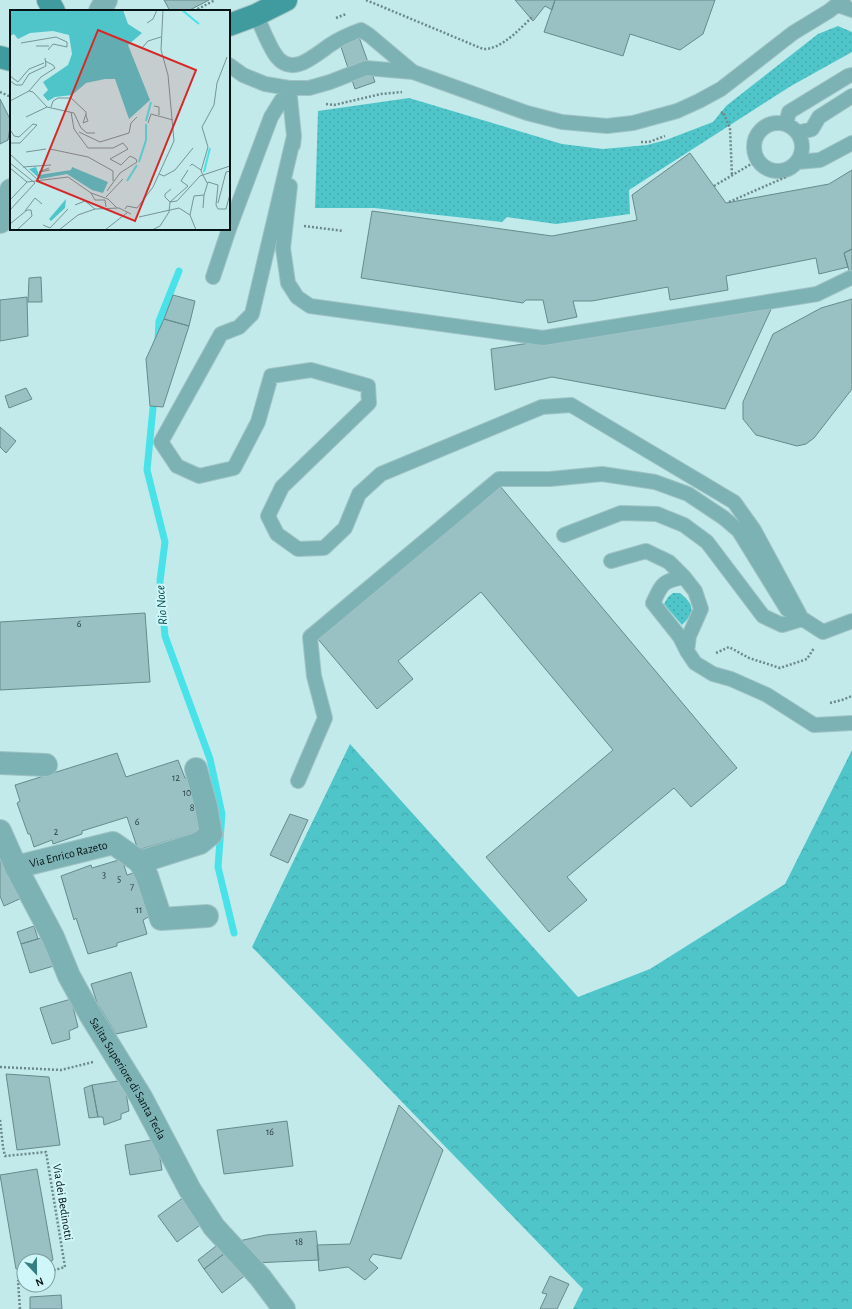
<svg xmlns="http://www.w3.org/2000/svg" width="852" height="1309" viewBox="0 0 852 1309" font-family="'Alegreya Sans',sans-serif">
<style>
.grass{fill:url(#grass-dots)}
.forest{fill:url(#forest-crowns)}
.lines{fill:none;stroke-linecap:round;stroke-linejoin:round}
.stream{stroke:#49e2e9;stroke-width:7}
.building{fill:#99c0c2;stroke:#668b8c}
.lane-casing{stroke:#a0c3c4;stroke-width:16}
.street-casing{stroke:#a0c3c4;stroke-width:24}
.secondary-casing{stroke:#a0c3c4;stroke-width:24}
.path{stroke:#6c898a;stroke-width:2.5;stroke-dasharray:2 2;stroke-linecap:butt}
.lane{stroke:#7db2b5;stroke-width:14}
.street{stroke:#7db2b5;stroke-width:22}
.secondary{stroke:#409b9e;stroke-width:22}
.labels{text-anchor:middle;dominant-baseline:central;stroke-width:4;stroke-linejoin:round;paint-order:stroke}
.number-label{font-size:10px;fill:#2a3e40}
.street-label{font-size:12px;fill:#051314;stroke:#cff7f9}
.water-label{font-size:13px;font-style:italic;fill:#004649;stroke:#cff7f9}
.inset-river{fill:none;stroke:#49e2e9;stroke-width:2}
.inset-road{fill:none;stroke:#769495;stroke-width:1}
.view{fill:#d62828;fill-opacity:0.15;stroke:#d62828;stroke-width:2}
.inset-edge{fill:none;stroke:#051314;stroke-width:2}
</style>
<defs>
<pattern id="grass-dots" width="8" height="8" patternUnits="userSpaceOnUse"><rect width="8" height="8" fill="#4fc5ca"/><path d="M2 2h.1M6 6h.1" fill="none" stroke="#43a8ad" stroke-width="1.8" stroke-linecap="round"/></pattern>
<pattern id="forest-crowns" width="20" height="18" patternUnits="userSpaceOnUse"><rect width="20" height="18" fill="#4fc5ca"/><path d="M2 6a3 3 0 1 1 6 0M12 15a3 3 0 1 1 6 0" fill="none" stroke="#43a8ad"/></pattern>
</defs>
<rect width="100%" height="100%" fill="#c2eaeb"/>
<!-- grass -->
<path class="grass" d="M838 26 852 32V52L791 86 629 190 630 214 556 224 507 217 502 222 374 208H315L318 111 409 98 562 144 603 149 647 145 666 140 713 122 726 106 818 34Z
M673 593H680C695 605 695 612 682 625L664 604 668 597Z"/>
<!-- forest -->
<path class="forest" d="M350 744 578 997 650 969 785 884 852 750V1309H573L583 1289 252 947Z"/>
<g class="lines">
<!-- stream -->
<path class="stream" d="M158 340 159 321 179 271
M154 398 147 470 165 542 160 581 165 636 210 759 222 814 218 867 234 933"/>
</g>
<!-- building -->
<path class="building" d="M164 0H209L188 11H170Z
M515 0H555L552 10 545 6 533 21Z
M555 0H715L703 34 680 50 630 34 623 56 544 32Z
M359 37 375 82 355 89 340 44Z
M0 99 11 121 8 140 0 144Z
M690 153 726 203 829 184 852 170V249L844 253 848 267 819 274 816 258 726 276 728 290 670 300 668 287 592 301H573L577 317 548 323 543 300H526L523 303 361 278 372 211 552 236 637 220 632 195Z
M852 249V282L844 253Z
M41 277 42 302H28L29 278Z
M173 295 195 301 189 326 164 319Z
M27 297 28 336 0 341V300Z
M852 299V389L814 438 806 444 797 446 756 435 743 419V402L773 334 821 308Z
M773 305 725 409 552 377 495 390 491 349Z
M164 319 189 326 163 407 150 406 146 359Z
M26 388 32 399 9 408 5 396Z
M0 427 16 441 6 453 0 447Z
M500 486 737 768 691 807 674 788 567 877 587 900 549 932 486 857 613 750 481 592 398 661 413 679 377 709 318 639Z
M145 613 150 682 0 690V622Z
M117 753 126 777 178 760 185 778 190 776 201 814 196 816 201 831 138 850 127 817 82 831V834L53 844 52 840 34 847 30 834H28L17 803 20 801 15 785Z
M290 814 308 820 288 863 270 855Z
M0 857 26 896 4 906 0 896Z
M122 859 127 875 137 872 150 916 143 920 147 934 117 943V946L88 954 76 918 74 920 61 876 91 865 92 868Z
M34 926 38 939 21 944 17 932Z
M47 936 57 965 30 973 21 944Z
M131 972 147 1027 116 1034 97 1003 91 984Z
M71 999 78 1027 69 1031 70 1039 52 1044 40 1008Z
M6 1074 49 1077 60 1145 17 1150Z
M124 1080 129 1111 121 1114V1119L104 1125 103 1117H98L92 1085Z
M92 1085 98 1117 89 1118 84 1088Z
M399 1105 443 1150 401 1259 373 1254 369 1260 378 1268 365 1280 348 1267 319 1271 317 1245 350 1244Z
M287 1121 293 1166 224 1174 217 1130Z
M157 1139 162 1170 130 1175 125 1145Z
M37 1169 53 1260 48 1262 24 1261V1267L16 1269 0 1175Z
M184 1197 203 1223 177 1242 158 1216Z
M316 1231 319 1260 254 1263 239 1241 266 1235Z
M220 1243 229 1250 204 1269 198 1260Z
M229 1250 247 1274 222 1293 204 1269Z
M550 1276 569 1284 557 1309H540L547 1294 542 1293Z
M61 1295 62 1309H30V1297Z"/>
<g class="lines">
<!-- lane casing -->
<g class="lane-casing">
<path id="lane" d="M838 5 852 10
M256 15C262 27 269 47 277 57 293 77 315 55 330 45 340 38 350 34 361 30L369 35 413 72
M229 65 243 75 265 84 289 88H309L330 82 366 68 413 72 527 113 562 122 607 126 633 123 677 111 699 101 721 89 793 33 829 11 843 0
M289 88 294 136 293 145
M754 147a24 24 0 1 1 48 0a24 24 0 1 1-48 0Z
M786 124 789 112 848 76 852 75
M798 133 812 129 819 117 852 96
M294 136 252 314 239 327 221 334 161 442 177 466 199 476 234 468 258 422 271 376 311 370 368 386 369 403 282 487 268 516 277 534 298 549 324 548 345 528 359 494 381 474 542 407 571 405 734 502 754 530 802 619
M797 162 820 160 852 143
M290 186 283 248 288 283 297 297 310 306 543 338 817 294 850 278
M229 229 271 117 289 88
M213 277 229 229
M564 535 621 513 657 514 684 525 707 542 763 616 782 625 802 619
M611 561 646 551 669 562 684 577
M687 651 689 636 701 609 695 591 684 577C662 581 662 584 653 603L680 637 687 651 695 663 713 674 731 679 767 695 814 725 852 723
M298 781 325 718 314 676 310 637 499 479H550L602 474 655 482 688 494 724 518 739 531 787 609 823 632 852 621"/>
</g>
<!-- street casing -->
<g class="street-casing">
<g id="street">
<path d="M100 11 106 0"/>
<path d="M0 222 11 190"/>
<path d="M0 763 46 765"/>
<path id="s1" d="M0 831 16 867 53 937 69 976 91 1016 141 1097 190 1190 214 1227 260 1277 284 1309"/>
<path d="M140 862 147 876 161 919 207 916"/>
<path id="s2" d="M16 867 113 843 140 862 200 843 211 834 206 806 196 769"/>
</g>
</g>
<!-- secondary casing -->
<g class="secondary-casing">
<path id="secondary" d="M48 0 54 11
M229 25 256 15 286 0
M0 57 11 60"/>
</g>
<!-- path -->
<path class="path" d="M366 0 483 49C501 50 521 28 533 16
M194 11 215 0
M336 18 346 14
M0 92 11 97
M326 104 334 105 381 94 402 92
M721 113 723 112 730 128 732 176
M641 142H649L665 136
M714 186 758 160
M729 202 786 177
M304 226 343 231
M716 653 729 647 749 658 780 668 807 659 814 648
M830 703 842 700 852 696
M0 1067 61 1070 93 1062
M0 1120 3 1147 5 1156 46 1152 65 1267 48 1272
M20 1309 18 1281 24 1280"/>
<!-- lane -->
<use href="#lane" class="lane"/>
<!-- street -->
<use href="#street" class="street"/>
<!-- secondary -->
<use href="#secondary" class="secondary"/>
</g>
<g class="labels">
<!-- number labels -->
<g class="number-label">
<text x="79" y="624">6</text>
<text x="176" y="778">12</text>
<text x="187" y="793">10</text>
<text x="192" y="808">8</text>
<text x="137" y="822">6</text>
<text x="56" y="832">2</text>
<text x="104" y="875">3</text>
<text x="119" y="879">5</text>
<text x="132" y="887">7</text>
<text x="139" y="910">11</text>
<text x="270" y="1132">16</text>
<text x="299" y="1242">18</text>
</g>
<!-- street labels -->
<g class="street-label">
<text stroke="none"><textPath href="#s2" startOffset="54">Via Enrico Razeto</textPath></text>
<text stroke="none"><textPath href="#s1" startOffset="279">Salita Superiore di Santa Tecla</textPath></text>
<text transform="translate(63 1202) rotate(81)">Via dei Bedinotti</text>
</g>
<!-- water labels -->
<g class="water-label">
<text transform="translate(162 605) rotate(-94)">Rio Noce</text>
</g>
</g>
<!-- overview -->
<g transform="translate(10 10)">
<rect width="220" height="220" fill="#c2eaeb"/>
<path d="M26 157 29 165 61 160 62 157 98 172 93 183 82 180 57 164 30 169 19 159ZM56 189 55 198 41 211 39 209Z" fill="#4fc5ca"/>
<path d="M0 0H113L118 14 132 23 118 35 140 90 119 109 105 69H95L76 73 62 85 45 87 38 91 33 85 38 80 33 72 58 55 62 44 59 25 43 21 20 23 8 29 4 24 0 26Z" fill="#4fc5ca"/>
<path class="inset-river" d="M172 0 189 14M136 111 141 92M129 152 136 130V114M194 162 200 138M117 171 127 155"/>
<path class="inset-road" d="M137 13 143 9 147 0M11 33 46 27 57 32V37L43 34 38 40M26 36H39M132 38 138 31 151 27M0 66 8 72 19 59 34 53M0 71 6 75H12L19 64 36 56 35 48M19 81 31 67 45 58 43 55 35 51M0 91 19 81 23 82 37 97 64 103 71 118 77 123H85M144 96 149 97V105M41 97 43 91 48 88H61L76 102V106L78 111 73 113 76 104M61 102 64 119 78 138H103L113 133 118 139 100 149 111 155 120 146 126 149 127 152 110 163 97 181M16 107 37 97M138 113 141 104 163 110M69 122 90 132 119 123 121 113 127 107M0 133H10L27 115 23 114 9 127 4 126 1 121M40 139 78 147 103 161V171M16 142 36 139M0 144 29 171M0 153 25 173M180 156 182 154 191 160M13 157 41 155M0 158 17 172 0 190M39 158 29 162 40 160M149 164 154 166 165 160 183 138M17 172 58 167 81 183 98 189 107 198M197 173 191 161 198 137 192 117 204 95 207 73 217 47M161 179 155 184V187L160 192 167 191 190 166 220 156M81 183 85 190H95L96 197M96 187 113 169M208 193 216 162 220 161M65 195 75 191 85 199M193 198 194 185M115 199 117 196 127 198 143 177 164 131 158 65 151 40 153 0M0 200 25 173M15 201 25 188 32 194M180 205 184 186 194 185 198 172 208 175 206 195 208 199H216L220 184M129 207 169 198 180 205 186 220M0 214 17 200H21L22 206 7 220M33 215 40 218 58 199M49 220 68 205 85 199 109 198 121 204M95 220 118 202M142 220 150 216 159 202 160 192 178 176 171 171 178 160"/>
<path class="view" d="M88 20 186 60 125 211 27 171Z"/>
<rect width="220" height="220" class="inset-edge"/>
</g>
<!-- north arrow -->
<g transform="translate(36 1273) rotate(158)"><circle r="19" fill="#cff7f9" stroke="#7e9c9d"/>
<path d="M0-3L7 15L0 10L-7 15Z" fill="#347d80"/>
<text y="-6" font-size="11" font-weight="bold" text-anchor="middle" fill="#051314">N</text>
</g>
</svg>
